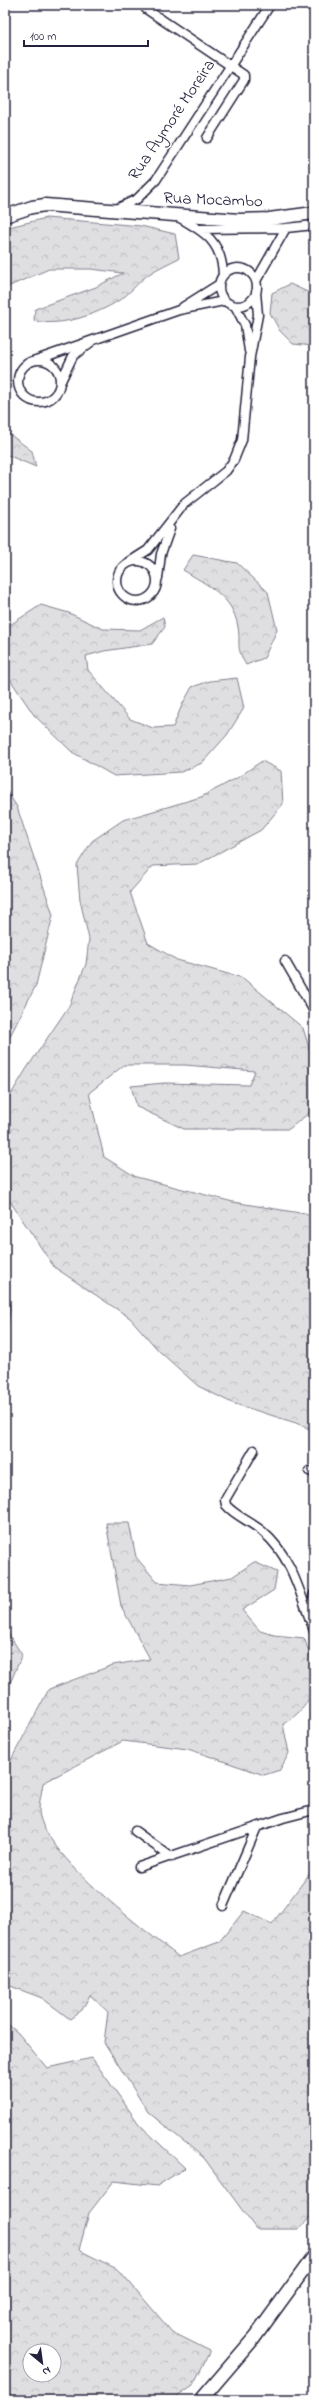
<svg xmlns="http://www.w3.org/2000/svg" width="319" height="2405" viewBox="0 0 319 2405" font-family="'Indie Flower',sans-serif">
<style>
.forest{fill:url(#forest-crowns);stroke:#80808e;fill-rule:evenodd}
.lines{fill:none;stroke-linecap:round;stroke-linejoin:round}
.street-casing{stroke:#22223b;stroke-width:11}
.secondary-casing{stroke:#22223b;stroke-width:15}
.street{stroke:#fff;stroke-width:8}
.secondary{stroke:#fff;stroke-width:12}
.labels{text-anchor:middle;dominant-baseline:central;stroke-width:3;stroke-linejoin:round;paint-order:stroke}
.street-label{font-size:17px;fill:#22223b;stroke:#fff}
</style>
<defs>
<pattern id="forest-crowns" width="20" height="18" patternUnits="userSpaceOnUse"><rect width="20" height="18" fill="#dfdfe2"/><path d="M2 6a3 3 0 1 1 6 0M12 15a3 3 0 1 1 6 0" fill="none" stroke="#bfbfc3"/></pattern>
</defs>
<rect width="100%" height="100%" fill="#fff"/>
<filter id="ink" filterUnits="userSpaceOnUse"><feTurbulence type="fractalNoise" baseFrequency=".025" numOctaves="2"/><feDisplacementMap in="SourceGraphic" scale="8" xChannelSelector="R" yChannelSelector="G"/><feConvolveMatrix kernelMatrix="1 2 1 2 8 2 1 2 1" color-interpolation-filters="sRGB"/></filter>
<g filter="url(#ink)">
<!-- forest -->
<path class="forest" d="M46 218 141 226 175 234 179 258C169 263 158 268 149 274 140 280 133 290 124 297 100 314 63 327 34 321L35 309 96 287 123 273 91 269H49L5 288V228Z
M290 284 314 295V346L293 344 280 331 270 313 272 293Z
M5 431 32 451 36 467 5 454Z
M193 555 237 563 268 592 277 630 264 658 246 665C235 646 241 645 238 627 233 596 207 585 183 570Z
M41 605 69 613 103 629 140 630 163 617 165 627 152 644 104 651 86 656 88 670 130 719 153 728 173 727 182 705 192 687 210 681 237 678 244 708 227 735 202 763 181 772 114 776 72 752 34 715 5 672V628Z
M262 761 281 771 283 804 261 830 198 864 153 866 130 892 148 943 177 960 243 978 303 1028 314 1064V1109L289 1129H184L137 1107 131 1086 164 1083 249 1085 255 1071 185 1065H124L89 1093 104 1157 136 1177 233 1202 306 1214 314 1220V1431L296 1423 232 1403 198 1386 159 1351 130 1318 54 1267 5 1194V1104L27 1068 69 1006 86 964 89 939 80 900 77 865 92 841 123 820 201 797 237 778Z
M5 788 17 807 53 915 36 985 5 1046Z
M5 1263 10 1309 5 1349Z
M106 1523H129L136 1557 157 1582 190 1585 232 1577 254 1562 277 1572 274 1590 242 1610 260 1631 274 1635 304 1638C319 1675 319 1703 283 1724L289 1753 280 1770 264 1775 188 1749 123 1741 43 1783C42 1792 37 1808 40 1817 52 1861 142 1928 179 1957L219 1942 244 1911 272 1924 310 1873 314 1875V2213L299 2229H256L204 2158 148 2112 104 2042 108 2012 90 1995 82 2010 70 2019 42 1998 5 1984V1771L49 1689 113 1665 150 1659 121 1606Z
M5 1628 22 1655 5 1695Z
M5 2022 18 2033 47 2068 92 2058 139 2124 185 2168 157 2186 114 2181 89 2213 79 2250 119 2270 172 2332 210 2351 193 2385 171 2400H19L5 2391ZM30 2351H54V2375H30Z"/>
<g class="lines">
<!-- street casing -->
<g class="street-casing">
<path id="street" d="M146 9 244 75V80L207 138
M116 209 137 199 156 180 270 5
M178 217C205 232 222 242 223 275
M200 229 286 228 314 225
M219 287a19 19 0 1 1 38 0a19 19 0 1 1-38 0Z
M256 281 286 228
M235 306 245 325 249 351
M183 307 218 285
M18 381a21 21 0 1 1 42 0a21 21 0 1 1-42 0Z
M33 361 179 310 224 301
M60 383 73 356 91 342
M117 581a20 20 0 1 1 40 0a20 20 0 1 1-40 0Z
M126 564 148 550 184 504 226 471 234 460 242 440 250 357 258 315 256 292
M158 578 161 554 170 529
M285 961 314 1011
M254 1450 225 1500 226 1505C235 1516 252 1522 263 1532 289 1554 298 1586 309 1617
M309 1471 314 1473
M314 1594 309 1617 314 1631
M135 1831 171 1857
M139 1867 283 1818 314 1810
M223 1906 257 1827"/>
</g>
<!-- secondary casing -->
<g class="secondary-casing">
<path id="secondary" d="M5 216 32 207 45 205 239 220 269 219 314 213
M201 2400 255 2337 314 2256"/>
</g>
<!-- street -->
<use href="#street" class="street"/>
<!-- secondary -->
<use href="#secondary" class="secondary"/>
</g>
</g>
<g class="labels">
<!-- street labels -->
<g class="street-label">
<text transform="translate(172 120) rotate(-56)">Rua Aymoré Moreira</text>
<text transform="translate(213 200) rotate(2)">Rua Mocambo</text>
</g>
</g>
<!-- margin -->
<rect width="319" height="2405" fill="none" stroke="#fff" stroke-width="20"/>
<rect x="10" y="10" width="299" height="2385" fill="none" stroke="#22223b" stroke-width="1.5" filter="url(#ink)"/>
<!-- north arrow -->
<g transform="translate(42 2363) rotate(151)"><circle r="19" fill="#ffffff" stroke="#a7a7b1"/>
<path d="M0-3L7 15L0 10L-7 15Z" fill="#22223b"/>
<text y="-6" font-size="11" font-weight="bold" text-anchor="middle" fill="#22223b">N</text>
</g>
<!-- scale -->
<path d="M24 40v6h124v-6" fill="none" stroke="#22223b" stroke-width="2"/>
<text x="30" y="40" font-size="12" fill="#22223b" stroke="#ffffff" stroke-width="3" paint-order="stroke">100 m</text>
</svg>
